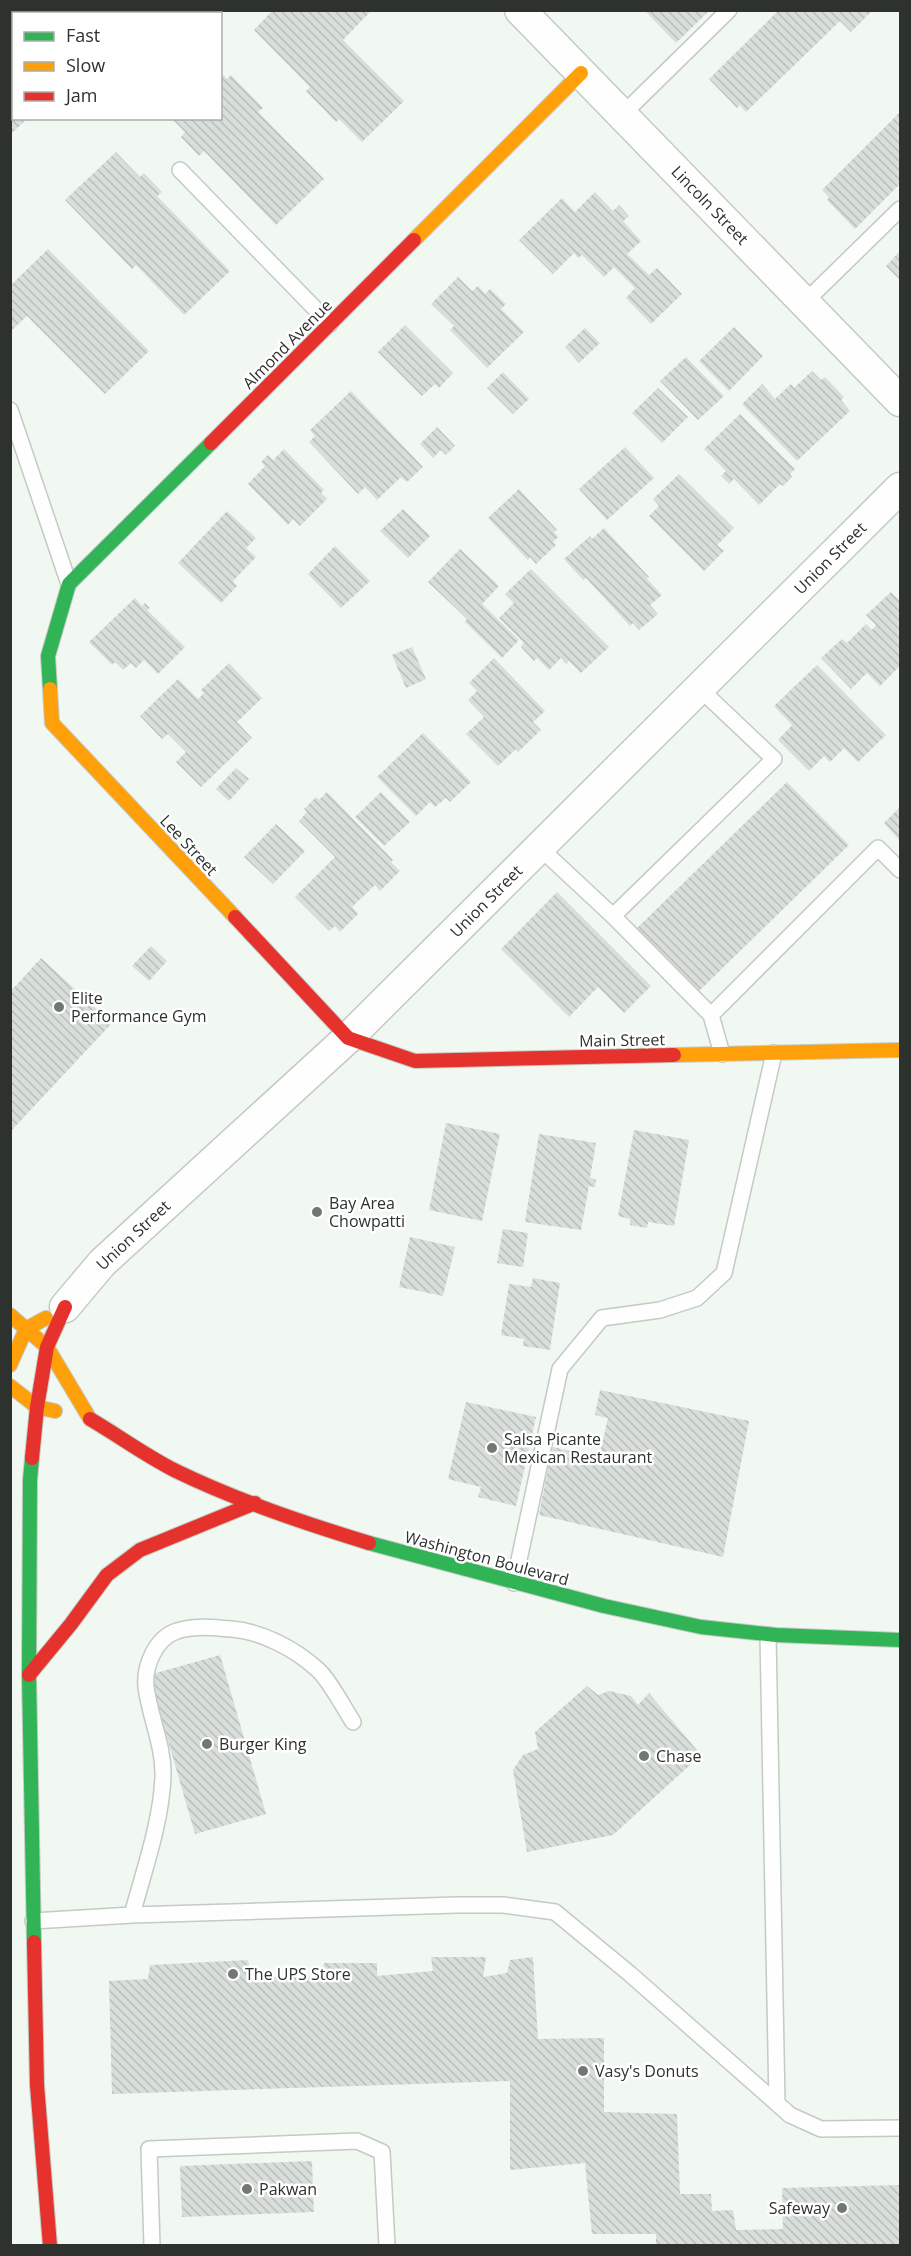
<svg xmlns="http://www.w3.org/2000/svg" width="911" height="2256" viewBox="0 0 911 2256" font-family="'Open Sans',sans-serif">
<style>
.building{fill:url(#building-back-hatch)}
.lines{fill:none;stroke-linecap:round;stroke-linejoin:round}
.lane-casing{stroke:#c4cac4;stroke-width:18}
.street-casing{stroke:#c4cac4;stroke-width:33}
.fast-casing{stroke:#c4cac4;stroke-width:16}
.slow-casing{stroke:#c4cac4;stroke-width:16}
.jam-casing{stroke:#c4cac4;stroke-width:16}
.lane{stroke:#fdfefd;stroke-width:15}
.street{stroke:#fdfefd;stroke-width:30}
.fast{stroke:#30b455;stroke-width:14}
.slow{stroke:#ff9f0a;stroke-width:14}
.jam{stroke:#e5322d;stroke-width:14}
.poi-dot{fill:#717772;stroke:#fff;stroke-width:2}
.labels{text-anchor:middle;dominant-baseline:central;stroke-width:5;stroke-linejoin:round;paint-order:stroke}
.street-label{font-size:16px;fill:#2d322e;stroke:#fff}
.poi-label{font-size:16px;fill:#2d322e;stroke:#fff;text-anchor:start}
</style>
<defs>
<pattern id="building-back-hatch" width="6" height="6" patternUnits="userSpaceOnUse" patternTransform="scale(1.5)"><rect width="6" height="6" fill="#d8deda"/><path d="M-1 5l2 2M0 0l6 6M5-1l2 2" fill="none" stroke="#babfbb"/></pattern>
</defs>
<rect width="100%" height="100%" fill="#f0f8f1"/>
<!-- building -->
<path class="building" d="M67 10H117L120 14H70Z
M273 10H372L343 40 404 101 362 142 339 119 336 122 306 91 310 87 254 30Z
M644 10H710L676 43Z
M779 10H873L851 32 840 21 746 112 740 105 737 108 709 79Z
M14 62V118H28L10 135V65Z
M220 72 227 79 231 75 263 108 258 112 324 179 276 225 204 151 199 156 181 137 185 132 171 118H220Z
M900 112V184L855 229 827 200 829 197 822 190Z
M116 152 140 177 144 173 162 192 157 196 230 271 184 315 136 265 132 269 65 200Z
M595 192 613 211 619 205 629 216 623 221 641 241 627 254 649 275 657 268 682 294 651 324 626 298 635 288 614 267 604 277 582 255 578 258 574 253 553 274 519 240 562 198 575 212Z
M48 249 149 351 105 394 27 316 10 332V286Z
M900 251V280L886 266Z
M458 277 472 291 478 286 485 294 490 289 506 304 501 309 524 332 487 368 450 330 454 326 431 304Z
M405 325 453 373 439 388 435 384 422 396 378 352Z
M734 327 763 356 729 391 699 361Z
M585 328 600 343 579 363 565 347Z
M686 357 724 396 698 420 660 381Z
M812 371 821 380 825 377 844 397 841 400 850 411 797 461 742 404 762 384 775 399 791 384 794 388Z
M503 372 529 399 513 414 487 388Z
M658 388 688 417 662 443 632 413Z
M351 391 423 467 407 482 401 477 377 500 365 487 358 494 309 442 315 436 310 430Z
M740 414 795 469 790 474 792 477 783 486 780 484 759 505 734 479 729 484 721 476 726 471 704 449Z
M437 427 455 446 446 455 441 450 433 458 420 444Z
M625 447 654 478 607 520 579 489Z
M284 449 324 490 321 493 327 499 300 526 293 519 288 525 248 484 265 466 261 462 268 455 273 460Z
M679 474 734 528 717 545 724 551 704 571 649 516 659 506 653 499Z
M519 489 557 530 554 532 558 537 553 542 556 545 536 564 530 557 528 560 488 518Z
M403 509 430 536 408 558 380 531Z
M227 511 256 538 246 548 256 557 233 581 237 586 221 603 178 563Z
M604 528 649 577 647 579 662 595 650 605 658 614 639 630 633 623 630 626 586 578 583 580 564 559 590 536 592 539Z
M335 546 370 581 341 608 308 574Z
M460 549 499 586 482 604 519 640 502 658 465 622 467 619 428 582Z
M531 569 609 647 581 673 569 661 566 664 561 658 549 670 537 658 534 661 521 647 524 643 499 618 514 603 505 594Z
M891 592 900 601V666L880 686 867 673 851 689 821 658 842 639 847 643 866 624 872 630 876 625 866 615Z
M135 598 142 606 145 603 150 608 147 610 185 647 158 674 144 660 136 668 131 663 123 670 115 662 112 665 89 642Z
M412 647 426 679 406 688 392 655Z
M494 658 545 711 533 722 541 730 518 752 516 749 498 766 466 734 484 717 468 700 477 691 469 683Z
M229 663 262 698 237 722 252 738 201 787 176 762 186 752 168 734 162 739 140 716 178 679 198 699 204 693 201 690Z
M817 665 886 735 858 762 844 748 830 762 824 756 809 771 778 740 792 725 774 706Z
M423 733 471 782 450 802 446 798 435 807 430 802 416 816 377 777Z
M236 768 249 779 229 801 216 789Z
M787 782 849 845 696 994 634 931Z
M327 792 393 860 391 862 400 871 380 891 375 885 352 907 358 914 340 932 335 926 329 931 295 897 335 857 299 821 307 812 304 809 316 797 319 800Z
M381 792 410 822 384 846 355 817Z
M900 807V841L884 823Z
M276 824 305 851 273 884 244 857Z
M557 892 651 986 624 1013 598 987 569 1017 501 949Z
M151 946 167 961 149 981 132 966Z
M41 958 112 1023 10 1132V992Z
M446 1123 500 1134 482 1221 429 1210Z
M634 1130 689 1140 674 1226 648 1222 647 1228 630 1225V1219L618 1216Z
M539 1134 596 1143 590 1178 596 1180 595 1187 589 1186 581 1230 525 1222Z
M503 1229 528 1233 523 1267 497 1263Z
M410 1237 455 1247 443 1296 399 1287Z
M533 1278 560 1283 550 1350 523 1346 524 1339 501 1335 509 1284 531 1287Z
M600 1390 749 1421 723 1557 539 1515 552 1447 599 1457 608 1418 595 1415Z
M466 1402 536 1417 516 1506 478 1497 481 1487 448 1479Z
M220 1655 266 1814 195 1834 149 1675Z
M587 1686 598 1695 609 1691 631 1696 638 1705 649 1693 701 1755 613 1835 527 1852 513 1770 523 1755 538 1749 535 1732Z
M431 1957H486L483 1977 507 1973 510 1960 533 1957 538 2039 604 2038V2112L677 2114 680 2194H711L712 2211 733 2210 736 2230 783 2229 782 2188 900 2185V2246H656V2234H592L585 2163 510 2170V2081L112 2094 109 1981 148 1979 150 1965 248 1960 252 1978 321 1976 324 1963H377V1976L433 1971Z
M312 2161 314 2212 182 2217 180 2166Z"/>
<g class="lines">
<!-- lane casing -->
<g class="lane-casing">
<path id="lane" d="M622 115 729 10
M180 170 330 324
M805 302 900 209
M10 410 69 584
M540 848 613 916 711 1015 722 1054
M613 916 774 759 699 688
M711 1015 878 848 900 870
M514 1583 560 1369 602 1318 660 1310 697 1298 724 1273 774 1053
M768 1635 777 2103
M132 1915C144 1870 161 1823 163 1777 164 1746 150 1718 146 1687 144 1667 155 1638 177 1631 193 1625 215 1628 231 1629 261 1631 295 1649 317 1669 329 1679 344 1708 353 1722
M33 1921 132 1915 457 1905H503L555 1912 630 1974 790 2115 821 2129 900 2128
M152 2246 149 2149 357 2141 382 2152 387 2246"/>
</g>
<!-- street casing -->
<g class="street-casing">
<path id="street" d="M520 10 900 401
M65 1307 102 1263 348 1038 900 488"/>
</g>
<!-- fast casing -->
<g class="fast-casing">
<path id="fast" d="M50 689 48 656 69 584 211 443
M32 1458 30 1480 29 1675 34 1942
M369 1543 604 1606 701 1627 776 1635 900 1640"/>
</g>
<!-- slow casing -->
<g class="slow-casing">
<path id="slow" d="M414 240 581 73
M50 689 52 723 235 917
M674 1055 900 1050
M10 1315 47 1347 90 1419
M10 1365 26 1329 46 1318
M10 1386 37 1407 55 1411"/>
</g>
<!-- jam casing -->
<g class="jam-casing">
<path id="jam" d="M211 443 414 240
M235 917 348 1038 415 1061 674 1055
M90 1419C119 1436 146 1456 176 1471 238 1501 304 1523 369 1543
M32 1458 37 1407 47 1347 65 1307
M29 1675 71 1624 107 1575 140 1550 255 1503
M34 1942 37 2085 50 2246"/>
</g>
<!-- lane -->
<use href="#lane" class="lane"/>
<!-- street -->
<use href="#street" class="street"/>
<!-- fast -->
<use href="#fast" class="fast"/>
<!-- slow -->
<use href="#slow" class="slow"/>
<!-- jam -->
<use href="#jam" class="jam"/>
</g>
<!-- markers -->
<g class="poi-dot">
<circle cx="59" cy="1007" r="6"/>
<circle cx="317" cy="1212" r="6"/>
<circle cx="492" cy="1448" r="6"/>
<circle cx="207" cy="1744" r="6"/>
<circle cx="644" cy="1756" r="6"/>
<circle cx="233" cy="1974" r="6"/>
<circle cx="583" cy="2071" r="6"/>
<circle cx="247" cy="2189" r="6"/>
<circle cx="842" cy="2208" r="6"/>
</g>
<g class="labels">
<!-- street labels -->
<g class="street-label">
<text transform="translate(710 205) rotate(46)">Lincoln Street</text>
<text transform="translate(287 344) rotate(-45)">Almond Avenue</text>
<text transform="translate(830 558) rotate(-45)">Union Street</text>
<text transform="translate(189 845) rotate(47)">Lee Street</text>
<text transform="translate(486 901) rotate(-45)">Union Street</text>
<text transform="translate(622 1040) rotate(-1)">Main Street</text>
<text transform="translate(133 1235) rotate(-43)">Union Street</text>
<text transform="translate(487 1558) rotate(15)">Washington Boulevard</text>
</g>
<!-- poi labels -->
<g class="poi-label">
<text x="71" y="998">Elite<tspan x="71" dy="18">Performance Gym</tspan></text>
<text x="329" y="1203">Bay Area<tspan x="329" dy="18">Chowpatti</tspan></text>
<text x="504" y="1439">Salsa Picante<tspan x="504" dy="18">Mexican Restaurant</tspan></text>
<text x="219" y="1744">Burger King</text>
<text x="656" y="1756">Chase</text>
<text x="245" y="1974">The UPS Store</text>
<text x="595" y="2071">Vasy's Donuts</text>
<text x="259" y="2189">Pakwan</text>
<text x="830" y="2208" text-anchor="end">Safeway</text>
</g>
</g>
<!-- border -->
<rect width="911" height="2256" fill="none" stroke="#2d322e" stroke-width="24"/>
<!-- legend -->
<rect x="12" y="12" width="210" height="108" fill="#ffffff" stroke="#abadab" stroke-width="1.5"/>
<rect x="24" y="32" width="30" height="9" fill="#30b455" stroke="#abadab" stroke-width="1.5"/>
<text x="66" y="42" font-size="18" fill="#2d322e">Fast</text>
<rect x="24" y="62" width="30" height="9" fill="#ff9f0a" stroke="#abadab" stroke-width="1.5"/>
<text x="66" y="72" font-size="18" fill="#2d322e">Slow</text>
<rect x="24" y="92" width="30" height="9" fill="#e5322d" stroke="#abadab" stroke-width="1.5"/>
<text x="66" y="102" font-size="18" fill="#2d322e">Jam</text>
</svg>
